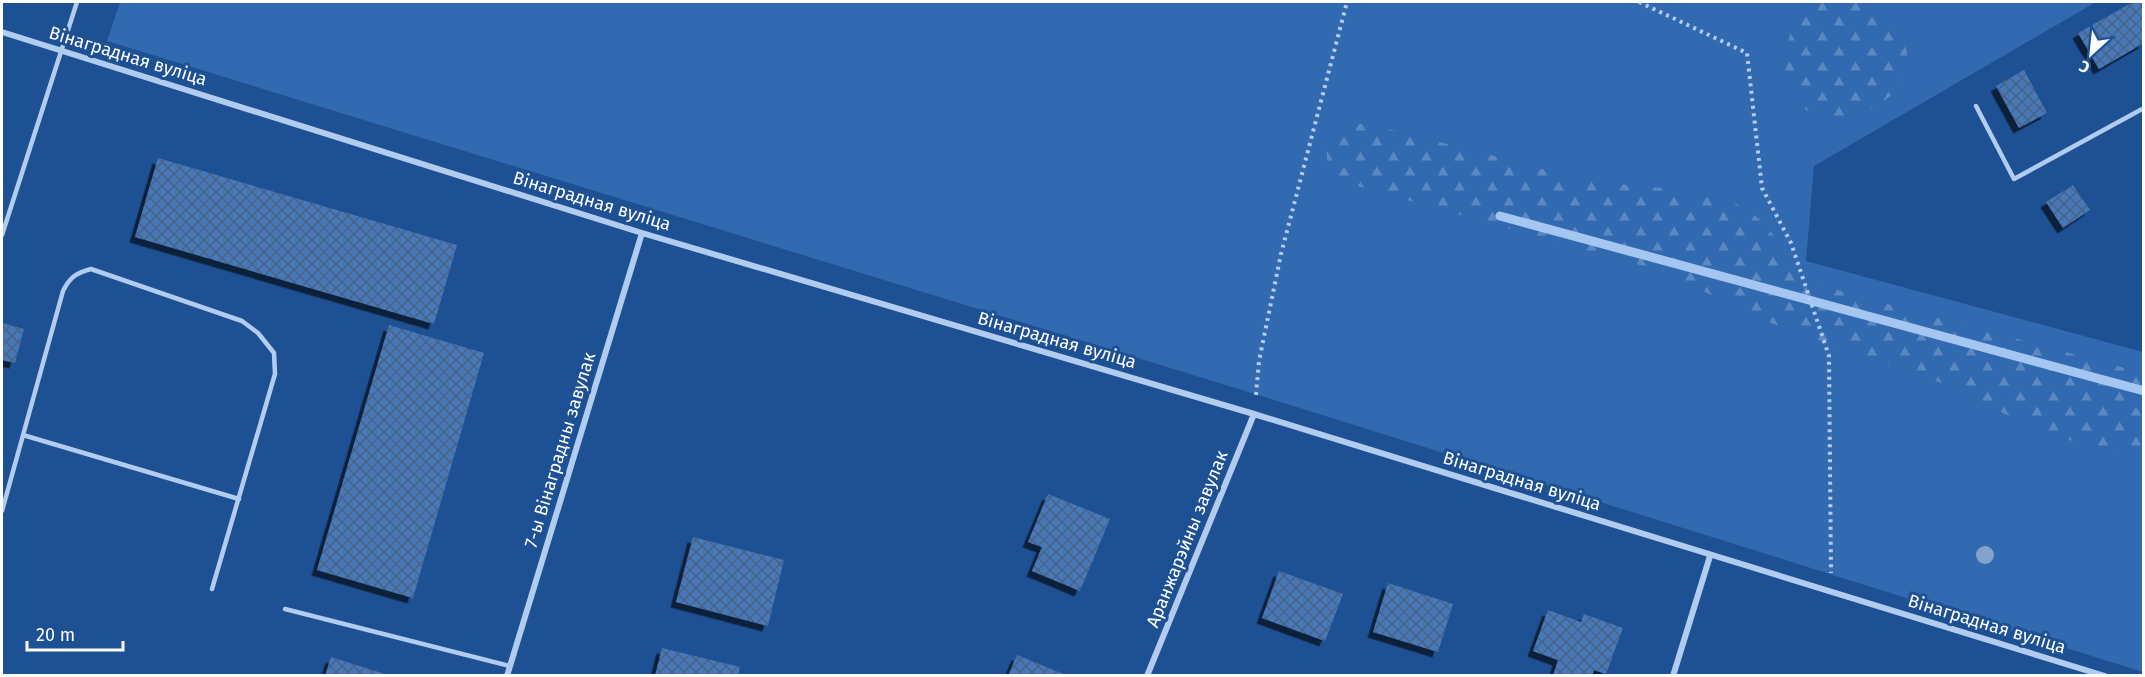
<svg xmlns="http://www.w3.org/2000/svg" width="2145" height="677" viewBox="0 0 2145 677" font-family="'Fira Sans',sans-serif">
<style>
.green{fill:#326ab2}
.forest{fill:url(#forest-firs)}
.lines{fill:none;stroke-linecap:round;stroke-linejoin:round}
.stream{stroke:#a5c6f0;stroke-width:9}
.building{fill:url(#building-cross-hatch);filter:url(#shadow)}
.path{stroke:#b1ccee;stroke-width:4;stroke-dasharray:3 4.5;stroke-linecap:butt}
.service{stroke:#b1ccee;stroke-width:4.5}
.minor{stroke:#b1ccee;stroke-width:6}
.tree{fill:#84a3cc}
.labels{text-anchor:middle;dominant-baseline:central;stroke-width:6;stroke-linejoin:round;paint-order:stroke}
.street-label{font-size:18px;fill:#fff;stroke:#1e5094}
</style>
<defs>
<pattern id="forest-firs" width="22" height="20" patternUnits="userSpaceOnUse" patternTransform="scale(1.5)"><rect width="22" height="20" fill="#326ab2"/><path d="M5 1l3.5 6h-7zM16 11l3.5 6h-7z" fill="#5b88c1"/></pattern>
<pattern id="building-cross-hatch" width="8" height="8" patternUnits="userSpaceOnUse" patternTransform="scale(1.5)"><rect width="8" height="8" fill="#4779ba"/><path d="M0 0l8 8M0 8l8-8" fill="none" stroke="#4a6283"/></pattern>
<filter id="shadow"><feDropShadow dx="-5.5" dy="5.5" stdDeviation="0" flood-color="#0009"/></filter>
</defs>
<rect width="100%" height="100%" fill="#1e5094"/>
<!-- green -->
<path class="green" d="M120 2H2096L1814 166 1806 261 2143 352V672L1271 399 107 41Z"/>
<!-- forest -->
<path class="forest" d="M1819 2C1832 1 1848 0 1860 2 1867 4 1874 10 1880 14 1905 31 1917 60 1899 87 1892 97 1880 103 1870 109 1804 144 1765 79 1796 22 1800 13 1811 7 1819 2Z
M1353 124H1369C1415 136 1460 147 1506 159 1532 166 1558 174 1585 179 1631 188 1685 186 1729 201 1766 214 1775 242 1800 268 1812 279 1829 286 1843 292L2143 373V456C2107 450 2072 443 2037 429 2002 414 1969 394 1934 380 1882 358 1827 345 1774 324 1734 309 1698 286 1658 270L1350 184C1317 166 1320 139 1353 124Z"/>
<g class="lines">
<!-- stream -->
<path class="stream" d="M1500 216 2144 391"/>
</g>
<!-- building -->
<path class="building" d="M2133 2H2144V43L2099 69 2078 33Z
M2024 70 2047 113 2019 128 1996 86Z
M158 158 457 245 434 324 135 237Z
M2073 185 2090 210 2063 228 2046 202Z
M2 323 24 329 15 363 2 360Z
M389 325 484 353 413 598 317 570Z
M1048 494 1110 519 1080 591 1032 571 1042 547 1028 542Z
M693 537 784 560 768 626 676 602Z
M1279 571 1343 594 1325 641 1262 618Z
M1388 583 1453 604 1438 652 1373 632Z
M1548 610 1581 622 1584 614 1623 628 1606 674 1594 670 1592 676H1553L1558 660 1533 651Z
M662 648 740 667 738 676H655Z
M1017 655 1066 675V676H1008Z
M331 657 388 675V676H325Z"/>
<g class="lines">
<!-- path -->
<path class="path" d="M1639 2 1747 53 1762 188 1791 243 1829 356 1831 573
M1256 395 1259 361 1281 254 1347 2"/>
<!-- service -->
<path class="service" d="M1976 106 2014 179 2144 108
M2 235 77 2
M23 435 239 499
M2 511 63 291C70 277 76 273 91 269L242 321 258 333 274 353 275 374 212 589
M285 609 510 666"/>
<!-- minor -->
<path class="minor" d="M2 32 642 233 1254 414 2105 676
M507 676 642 233
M1147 676 1254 414
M1673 676 1710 556"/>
</g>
<!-- trees -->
<circle class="tree" cx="1985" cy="555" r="9"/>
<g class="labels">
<!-- street labels -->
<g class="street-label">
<text transform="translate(128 56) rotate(17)">Вінаградная вуліца</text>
<text transform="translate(592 201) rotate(17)">Вінаградная вуліца</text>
<text transform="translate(1057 340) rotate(16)">Вінаградная вуліца</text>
<text transform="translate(560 450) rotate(-73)">7-ы Вінаградны завулак</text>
<text transform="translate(1522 481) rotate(17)">Вінаградная вуліца</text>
<text transform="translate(1187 539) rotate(-68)">Аранжарэйны завулак</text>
<text transform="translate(1987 624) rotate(17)">Вінаградная вуліца</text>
</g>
</g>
<!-- border -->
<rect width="2145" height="677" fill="none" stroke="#ffffff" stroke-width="6"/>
<!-- north arrow -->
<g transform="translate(2091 54) rotate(207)" stroke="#1e5094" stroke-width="4.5" paint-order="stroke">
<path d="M0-4.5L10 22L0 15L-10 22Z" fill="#ffffff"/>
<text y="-9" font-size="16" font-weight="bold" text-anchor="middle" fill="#ffffff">С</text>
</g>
<!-- scale -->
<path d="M27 641v9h96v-9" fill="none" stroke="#ffffff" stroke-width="3"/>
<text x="36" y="641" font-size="18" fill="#ffffff" stroke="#1e5094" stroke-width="4.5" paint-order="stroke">20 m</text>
</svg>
